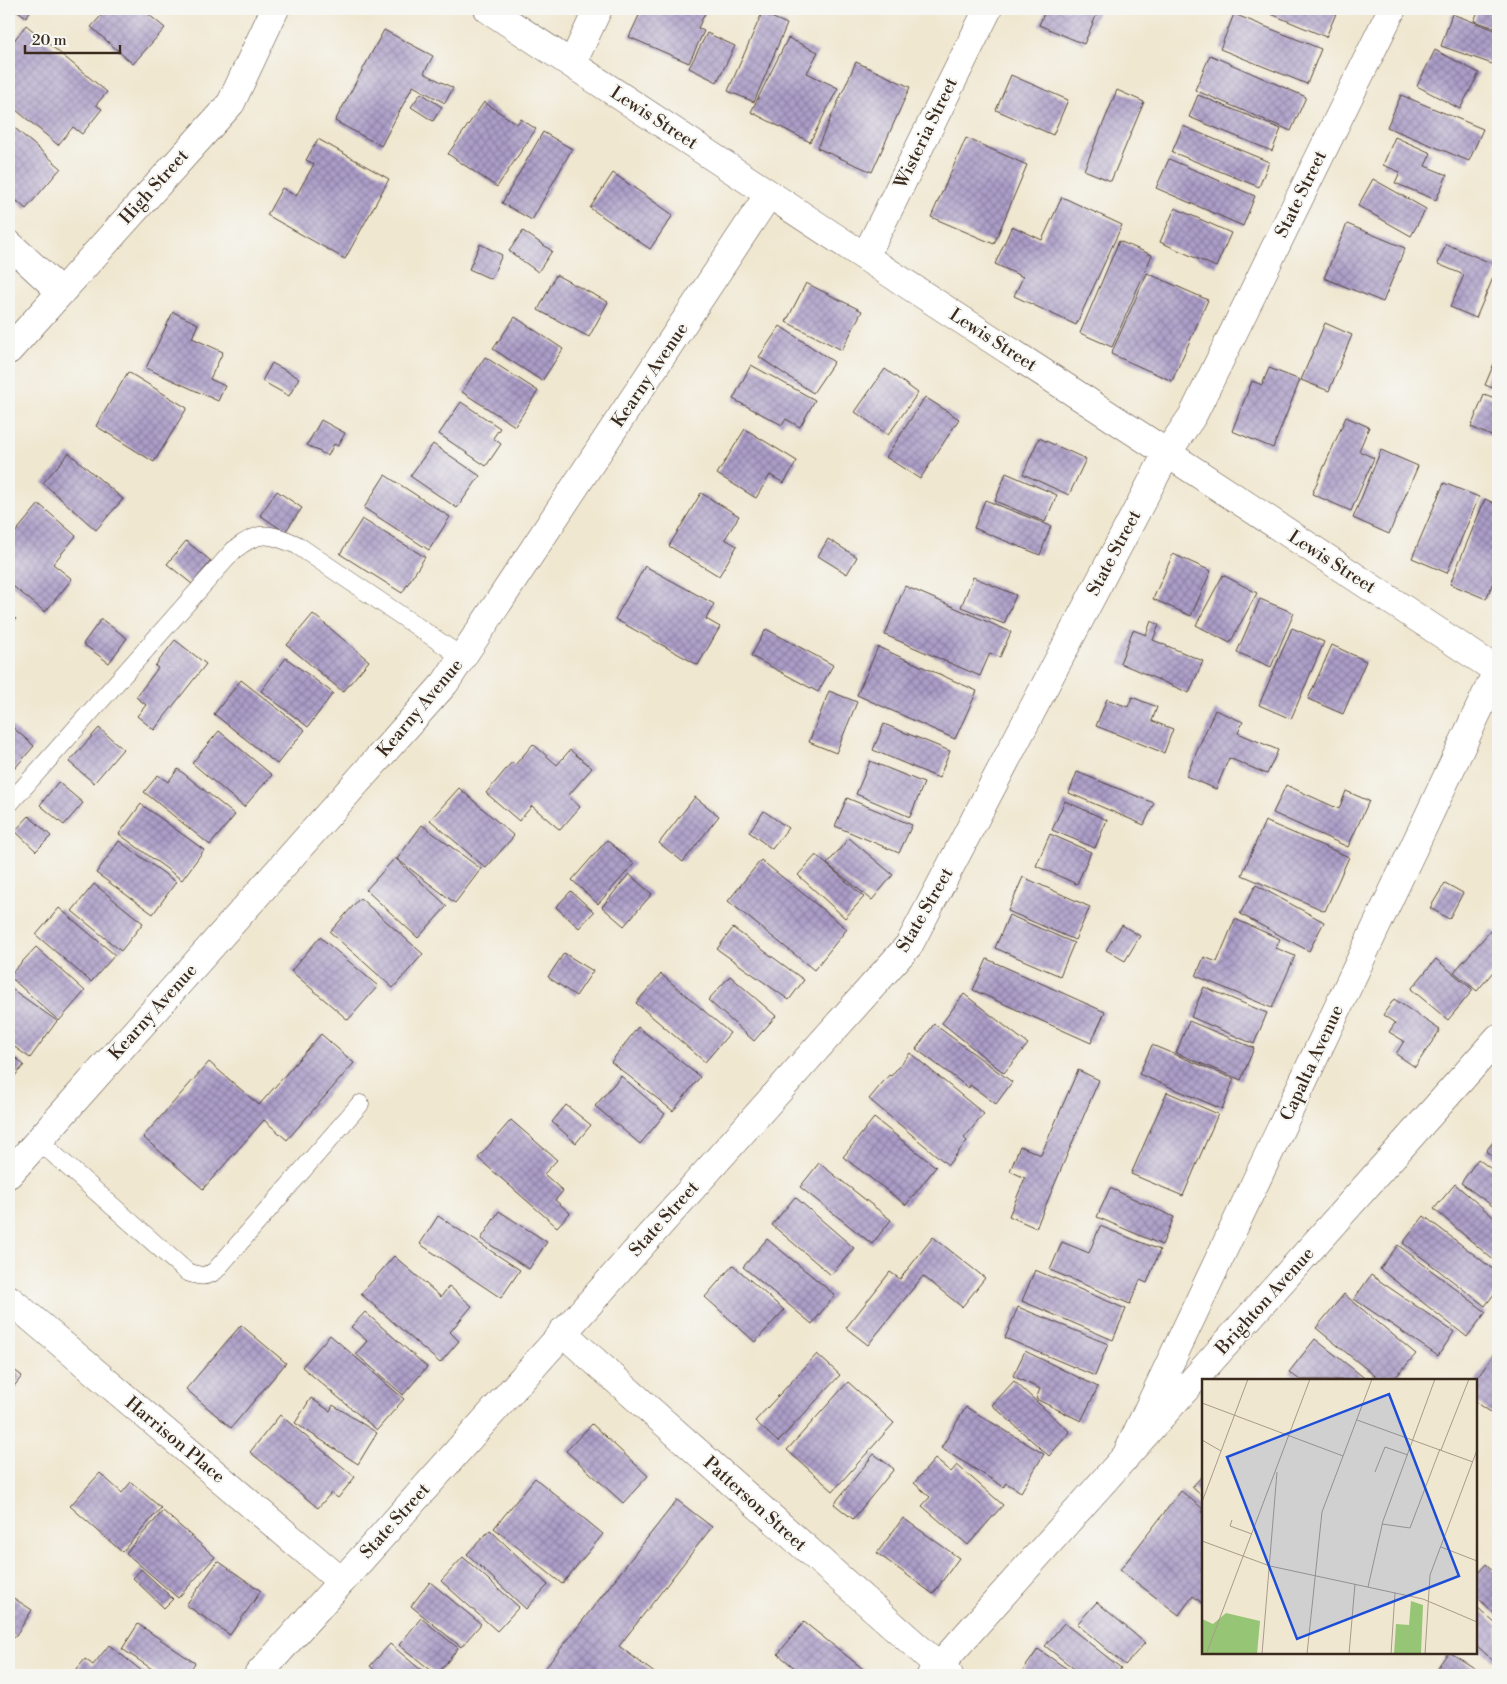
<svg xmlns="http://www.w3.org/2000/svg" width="1507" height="1684" viewBox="0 0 1507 1684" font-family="'Libre Bodoni',serif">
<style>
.building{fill:url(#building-cross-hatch)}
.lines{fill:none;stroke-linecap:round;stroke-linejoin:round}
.lane-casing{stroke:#564639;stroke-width:19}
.street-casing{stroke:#564639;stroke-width:29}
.lane{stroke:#fff;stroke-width:18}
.street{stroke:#fff;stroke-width:28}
.labels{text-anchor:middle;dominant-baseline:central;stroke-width:4;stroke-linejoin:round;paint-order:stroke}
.street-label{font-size:18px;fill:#3b2a1e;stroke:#f6f6f2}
.inset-road{fill:none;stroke:#a89b89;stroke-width:1}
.view{fill:#1d4ed8;fill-opacity:0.15;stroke:#1d4ed8;stroke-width:2.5}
.inset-edge{fill:none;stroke:#3b2a1e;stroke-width:2.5}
</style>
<defs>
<pattern id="building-cross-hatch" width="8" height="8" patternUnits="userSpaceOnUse" patternTransform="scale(1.25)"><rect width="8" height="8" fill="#ab9dc8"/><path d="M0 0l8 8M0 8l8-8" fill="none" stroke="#8c80a2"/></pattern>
</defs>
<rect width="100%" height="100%" fill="#f6f6f2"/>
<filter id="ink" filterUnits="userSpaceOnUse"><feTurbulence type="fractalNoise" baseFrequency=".02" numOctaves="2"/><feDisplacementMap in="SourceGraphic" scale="10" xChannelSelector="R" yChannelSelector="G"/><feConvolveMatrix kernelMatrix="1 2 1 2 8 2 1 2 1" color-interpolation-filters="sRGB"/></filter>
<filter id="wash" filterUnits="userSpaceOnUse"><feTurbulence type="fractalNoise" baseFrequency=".0096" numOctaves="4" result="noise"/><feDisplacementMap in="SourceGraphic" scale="20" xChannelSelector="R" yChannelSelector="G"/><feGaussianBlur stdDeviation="1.12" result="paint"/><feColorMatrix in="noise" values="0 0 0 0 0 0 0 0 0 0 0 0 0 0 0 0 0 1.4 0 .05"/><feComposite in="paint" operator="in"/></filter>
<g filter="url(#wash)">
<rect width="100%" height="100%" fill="#f0e7d0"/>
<g id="blocks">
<!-- building -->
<path class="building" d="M15 9H32L26 17Z
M107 9H142L165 28 133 64 91 27Z
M642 9H707L698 28 704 31 689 63 629 37Z
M1046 9H1099L1084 44 1039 25Z
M1259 9H1338L1326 37Z
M1479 9H1484L1498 14V29L1474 21Z
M762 13 787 24 754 102 728 91Z
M1234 14 1321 49 1307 84 1220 49Z
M1452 14 1498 31V66L1441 46Z
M26 25 107 92 96 105 102 109 82 134 73 127 58 145 9 104V47Z
M384 30 433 56 424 73 453 88 445 103 413 86 381 146 335 121Z
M707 33 735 46 717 82 689 68Z
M788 38 818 52 807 73 838 88 810 142 751 112Z
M1435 50 1479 73 1460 109 1417 86Z
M1210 55 1306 97 1291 131 1195 90Z
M856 62 910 87 872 172 817 148Z
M1011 75 1068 100 1053 135 996 110Z
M1117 90 1144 102 1111 181 1084 170Z
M421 93 442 107 433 121 411 107Z
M1198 95 1281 129 1272 151 1189 117Z
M1401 95 1483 129 1469 161 1387 127Z
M484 102 517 124 521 119 536 129 497 187 448 154Z
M9 123 61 168 26 209 9 194Z
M1183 126 1269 162 1259 187 1172 152Z
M543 132 572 149 532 220 502 203Z
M1395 137 1431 153 1425 166 1447 175 1436 200 1395 183 1400 172 1383 165Z
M966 138 1027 165 994 244 931 217Z
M318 139 389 179 345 259 267 215 282 188 296 196 314 164 306 160Z
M1169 159 1255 196 1243 226 1156 188Z
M613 173 673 215 650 249 590 208Z
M1373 179 1426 209 1411 236 1358 206Z
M1062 197 1122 225 1076 325 1014 296 1023 277 995 264 1012 226 1042 240Z
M1175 208 1231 233 1216 267 1160 242Z
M1347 224 1405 248 1383 302 1324 278Z
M523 231 552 251 538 272 509 251Z
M1119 241 1152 255 1112 347 1080 333Z
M480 244 502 255 491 279 469 269Z
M1446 244 1498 266 1476 318 1450 307 1464 275 1438 264Z
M1147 273 1208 300 1172 381 1111 354Z
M556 275 608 302 589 337 538 310Z
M806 283 862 311 842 350 786 322Z
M173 312 198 324 192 338 223 352 210 379 225 386 218 401 146 368Z
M515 317 563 349 542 381 493 349Z
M1325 323 1352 335 1329 391 1301 380Z
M780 326 834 362 813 393 759 357Z
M1498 354V390L1485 385Z
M485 357 538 391 515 426 462 392Z
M272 363 299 378 289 396 262 381Z
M751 365 815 400 800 427 786 419 782 425 733 399Z
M1269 368 1300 380 1273 448 1232 431 1252 381 1262 385Z
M885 369 918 393 888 435 855 412Z
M128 372 187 408 154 462 96 426Z
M1484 395 1498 400V439L1471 427Z
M925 397 959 419 920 479 886 457Z
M461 402 500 428 493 438 501 444 486 466 439 434Z
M1346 417 1369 427 1359 451 1374 458 1351 511 1312 494Z
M321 420 345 433 338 446 334 444 328 456 307 445Z
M745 429 797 461 784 483 770 475 756 498 717 474Z
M1039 438 1086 459 1069 495 1023 474Z
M433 444 480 476 457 508 410 476Z
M1381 450 1418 466 1389 534 1353 518Z
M69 453 123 499 96 530 43 483Z
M1006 473 1057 495 1045 522 995 501Z
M385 475 450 517 429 550 364 508Z
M1444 483 1479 497 1447 573 1412 558Z
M277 491 302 508 285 532 260 515Z
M701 493 739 516 725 539 737 546 719 576 669 546Z
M1485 499 1498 505V571L1486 599 1450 584Z
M985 500 1051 526 1040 555 974 528Z
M39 504 76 536 53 564 72 579 45 612 9 583V540Z
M362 519 425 557 402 593 340 554Z
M828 539 857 557 847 574 818 556Z
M186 541 211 561 192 584 167 564Z
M1173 554 1211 571 1191 616 1153 599Z
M645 566 714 604 706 619 720 627 698 665 615 619Z
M1223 575 1257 593 1230 643 1196 625Z
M973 577 1016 595 1004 624 961 607Z
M905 586 1011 632 1000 657 990 653 980 676 885 635Z
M1260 599 1294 613 1271 667 1237 652Z
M9 614 16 619 9 628Z
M313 614 369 661 343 692 287 645Z
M101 619 127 638 109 663 83 644Z
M1151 621 1159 625 1153 640 1203 661 1189 693 1120 663 1133 630 1146 635Z
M1292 628 1324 642 1291 719 1259 705Z
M766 629 833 665 818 692 751 656Z
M175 640 206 664 154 730 137 716 146 705 136 697 158 668 155 666Z
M1332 645 1366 661 1343 714 1308 699Z
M878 647 977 691 955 739 857 695Z
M286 658 333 693 308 727 261 691Z
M241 680 305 730 277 764 214 714Z
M829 691 857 702 836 753 809 742Z
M1132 697 1157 707 1152 721 1173 729 1164 753 1096 726 1107 699 1128 707Z
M1215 710 1243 722 1238 733 1278 750 1267 774 1229 758 1216 789 1186 776Z
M9 724 34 746 9 775Z
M884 724 950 751 939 778 873 750Z
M99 728 123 749 94 783 69 762Z
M219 731 272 775 244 807 192 763Z
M533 744 557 765 570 750 592 768 568 796 580 807 560 830 532 806 519 821 486 793 512 762 515 765Z
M870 761 924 783 910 817 856 794Z
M178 769 235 815 210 845 144 792 158 775 168 782Z
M1077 772 1154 803 1144 825 1069 793Z
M58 782 83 803 64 825 40 805Z
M1286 785 1339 809 1346 791 1369 801 1348 847 1273 813Z
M459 788 514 836 486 868 430 820Z
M695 797 719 816 683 862 659 843Z
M847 798 912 825 899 853 835 826Z
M1065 801 1107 820 1095 848 1052 830Z
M141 804 204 850 182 880 119 834Z
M764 811 788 828 772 849 749 832Z
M29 816 51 836 36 851 15 831Z
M1265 821 1349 857 1325 911 1242 875Z
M422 825 481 869 455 903 397 859Z
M1050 834 1091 852 1077 884 1036 866Z
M849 838 893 875 872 900 827 864Z
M607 840 634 864 598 904 572 880Z
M119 841 176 882 153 914 96 873Z
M816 855 864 897 845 918 798 875Z
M395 858 447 906 418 938 366 890Z
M761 860 847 929 814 970 728 901Z
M629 874 652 894 624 926 602 907Z
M1023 877 1090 907 1075 940 1008 911Z
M1445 883 1463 893 1449 919 1430 908Z
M94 884 143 923 121 951 72 911Z
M1256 885 1324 922 1309 951 1240 914Z
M571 891 594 912 579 928 556 907Z
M360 898 423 954 393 988 330 932Z
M59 908 115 955 91 982 36 935Z
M1009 915 1074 943 1060 976 995 948Z
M1235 919 1280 939 1276 948 1295 956 1272 1008 1196 976 1204 957 1217 962Z
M1122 925 1140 936 1125 961 1106 950Z
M733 928 804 980 789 1000 717 949Z
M1492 929 1498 934V966L1477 991 1454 972Z
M320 937 378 986 348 1020 291 971Z
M36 947 85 991 59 1021 9 976Z
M564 953 593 971 576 996 548 977Z
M987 959 1105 1012 1091 1043 973 990Z
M1436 959 1473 990 1448 1020 1411 989Z
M661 974 730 1033 705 1062 636 1003Z
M730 976 776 1016 754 1041 708 1000Z
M9 987 57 1021 30 1058 9 1043Z
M1204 987 1267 1013 1254 1044 1191 1017Z
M964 994 1028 1044 1004 1073 942 1023Z
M1394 999 1440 1030 1415 1067 1396 1054 1404 1041 1389 1032 1395 1023 1383 1015Z
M1189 1021 1254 1048 1241 1080 1176 1053Z
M934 1024 1012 1082 996 1104 970 1085 969 1088 916 1049Z
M638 1027 700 1077 673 1111 611 1062Z
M321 1034 354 1063 287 1140 264 1120 203 1189 143 1137 209 1062 259 1105Z
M1152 1045 1234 1079 1222 1109 1139 1074Z
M9 1052 24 1065 9 1083Z
M910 1053 984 1114 964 1138 967 1141 948 1165 869 1099 889 1075 891 1076Z
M1078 1070 1099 1080 1036 1228 1009 1216 1025 1178 1010 1171 1020 1146 1041 1155Z
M621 1076 665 1114 640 1144 595 1106Z
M1167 1092 1218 1114 1183 1196 1131 1174Z
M566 1105 591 1125 576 1143 552 1122Z
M874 1118 936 1167 906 1205 843 1157Z
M511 1120 557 1160 544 1174 563 1191 555 1200 570 1213 557 1227 478 1158Z
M1498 1136V1162L1486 1151Z
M1478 1159 1498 1174V1210L1461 1183Z
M819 1163 891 1220 872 1244 800 1187Z
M1455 1184 1498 1221V1264L1434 1209Z
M1110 1188 1174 1217 1162 1245 1097 1217Z
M795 1197 854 1248 831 1275 772 1225Z
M499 1211 547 1242 529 1269 481 1239Z
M438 1216 520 1270 501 1298 420 1244Z
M1424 1216 1498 1273V1289L1485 1306 1403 1243Z
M1100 1226 1160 1250 1147 1283 1140 1280 1130 1304 1050 1270 1062 1242 1089 1253Z
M933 1237 985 1278 962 1307 923 1276 868 1345 846 1328 890 1272 900 1279Z
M767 1239 835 1295 812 1324 743 1267Z
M1398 1245 1486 1312 1467 1337 1380 1269Z
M394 1256 441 1297 449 1286 472 1306 450 1332 459 1341 440 1363 361 1294Z
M733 1265 784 1310 755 1342 705 1297Z
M1035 1270 1126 1309 1113 1340 1022 1301Z
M1371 1275 1454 1332 1438 1356 1354 1299Z
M1344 1294 1416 1354 1393 1380H1380L1316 1328Z
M1018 1307 1108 1344 1095 1376 1005 1338Z
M365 1312 427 1367 403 1395 356 1354 367 1341 351 1327Z
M241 1325 286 1363 231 1428 186 1389Z
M330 1335 404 1399 377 1430 302 1367Z
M1315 1339 1367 1380H1300L1289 1372Z
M1498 1348V1404L1492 1413 1476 1402V1380Z
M1025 1351 1098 1387 1081 1421 1036 1399 1040 1389 1013 1376Z
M817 1354 840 1375 778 1442 755 1421Z
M9 1366 22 1376 9 1393Z
M1014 1381 1070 1432 1049 1456 992 1405Z
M848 1382 894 1423 833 1491 787 1450Z
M311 1398 330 1411 333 1405 377 1433 358 1464 295 1423Z
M966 1407 1044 1454 1021 1492 1006 1483 1004 1487 941 1448Z
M280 1415 355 1477 338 1498 331 1493 318 1508 250 1452Z
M592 1424 648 1476 623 1503 566 1451Z
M874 1454 894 1469 853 1519 834 1504Z
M935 1459 951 1472 957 1465 1003 1505 968 1545 922 1506 930 1497 914 1483Z
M100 1473 122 1493 131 1482 161 1508 122 1552 70 1506Z
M1203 1475V1497L1192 1487Z
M535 1478 603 1534 562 1584 494 1528Z
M1181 1491 1203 1509V1604L1193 1596 1179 1615 1120 1570Z
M677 1500 712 1527 619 1646 657 1675H540Z
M163 1511 215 1557 178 1598 126 1553Z
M903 1518 959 1558 933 1594 877 1553Z
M490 1530 548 1585 526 1609 467 1554Z
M463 1557 519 1607 497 1631 441 1581Z
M218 1561 261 1591 230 1635 186 1605Z
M1486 1564 1498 1575V1617L1476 1596V1575Z
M141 1569 173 1599 164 1608 133 1578Z
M430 1582 481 1624 461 1647 411 1606Z
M9 1595 32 1610 15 1637 9 1633Z
M1097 1602 1145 1643 1125 1665 1077 1624Z
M1476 1606 1498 1626V1665L1476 1645Z
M421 1618 458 1648 437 1675 399 1645Z
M804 1622 867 1672 865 1675H793L797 1670 778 1654Z
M1064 1623 1121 1668 1116 1675H1082L1045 1646Z
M138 1624 195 1663 187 1675H161L122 1649Z
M390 1644 427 1675H380L370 1666Z
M109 1645 147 1675H72L85 1659 93 1665Z
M1038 1649 1076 1675H1020Z
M1448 1653H1451L1485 1675H1432Z"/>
</g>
</g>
<g filter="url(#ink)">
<use href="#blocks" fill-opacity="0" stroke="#564639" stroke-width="1"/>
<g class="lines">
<!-- lane casing -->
<g class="lane-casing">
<path id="lane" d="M9 804 234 550C259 530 269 533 297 545L462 657
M39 1141 187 1272C199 1276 205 1278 215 1271L360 1104"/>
</g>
<!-- street casing -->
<g class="street-casing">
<path id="street" d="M488 9 865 257 1167 453 1498 671
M572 64 598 9
M9 244 60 291
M865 257 988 9
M9 350 231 103 275 9
M9 1174 445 683 769 194
M9 1299 341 1581
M562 1332 949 1675
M1125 1458 1498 669
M258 1675 909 945 1167 453 1193 415 1392 9
M931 1675 1498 1038"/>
</g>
<!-- lane -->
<use href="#lane" class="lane"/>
<!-- street -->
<use href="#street" class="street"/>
</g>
</g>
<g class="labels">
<!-- street labels -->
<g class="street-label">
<text transform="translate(654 118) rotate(33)">Lewis Street</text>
<text transform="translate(926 133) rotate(-64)">Wisteria Street</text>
<text transform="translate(154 187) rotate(-48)">High Street</text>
<text transform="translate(1301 194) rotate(-64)">State Street</text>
<text transform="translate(993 340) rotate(33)">Lewis Street</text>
<text transform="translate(650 375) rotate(-56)">Kearny Avenue</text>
<text transform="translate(1114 553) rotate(-62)">State Street</text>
<text transform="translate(1332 562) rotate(33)">Lewis Street</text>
<text transform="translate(420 708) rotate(-50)">Kearny Avenue</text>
<text transform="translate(925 910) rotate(-60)">State Street</text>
<text transform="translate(153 1012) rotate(-48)">Kearny Avenue</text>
<text transform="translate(1312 1063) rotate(-65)">Capalta Avenue</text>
<text transform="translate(664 1219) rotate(-48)">State Street</text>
<text transform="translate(1265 1301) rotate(-48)">Brighton Avenue</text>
<text transform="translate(175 1440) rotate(40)">Harrison Place</text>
<text transform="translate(755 1504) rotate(42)">Patterson Street</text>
<text transform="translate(395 1521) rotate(-48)">State Street</text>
</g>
</g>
<!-- overview -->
<g transform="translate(1202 1379)">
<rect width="275" height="275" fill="#f0e7d0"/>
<path d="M209 222 221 226 219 275H192L194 245 207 246ZM24 234 58 242 55 275H0V240L11 245Z" fill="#96c675"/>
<path class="inset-road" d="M0 24 141 77M155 41 271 83M0 61 19 72M239 71 267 0M173 93 183 68 206 76M0 123 46 0M30 141 28 147 50 155M180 145 208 149 238 70M0 162 68 187 221 220 275 243M239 168 275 182M166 208 181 142 233 0M5 273 108 0M60 275 75 93M105 275 120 133 170 0M147 275 153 205M189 275 193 214M223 275 228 196 275 71"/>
<path class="view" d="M187 15 257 197 95 260 25 78Z"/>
<rect width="275" height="275" class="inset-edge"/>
</g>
<!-- margin -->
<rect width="1507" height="1684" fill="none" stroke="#f6f6f2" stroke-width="30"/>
<!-- scale -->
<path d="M25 45v8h95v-8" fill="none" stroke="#3b2a1e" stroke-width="2.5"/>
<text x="32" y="45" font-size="15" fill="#3b2a1e" stroke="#f6f6f2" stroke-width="4" paint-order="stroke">20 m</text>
</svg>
